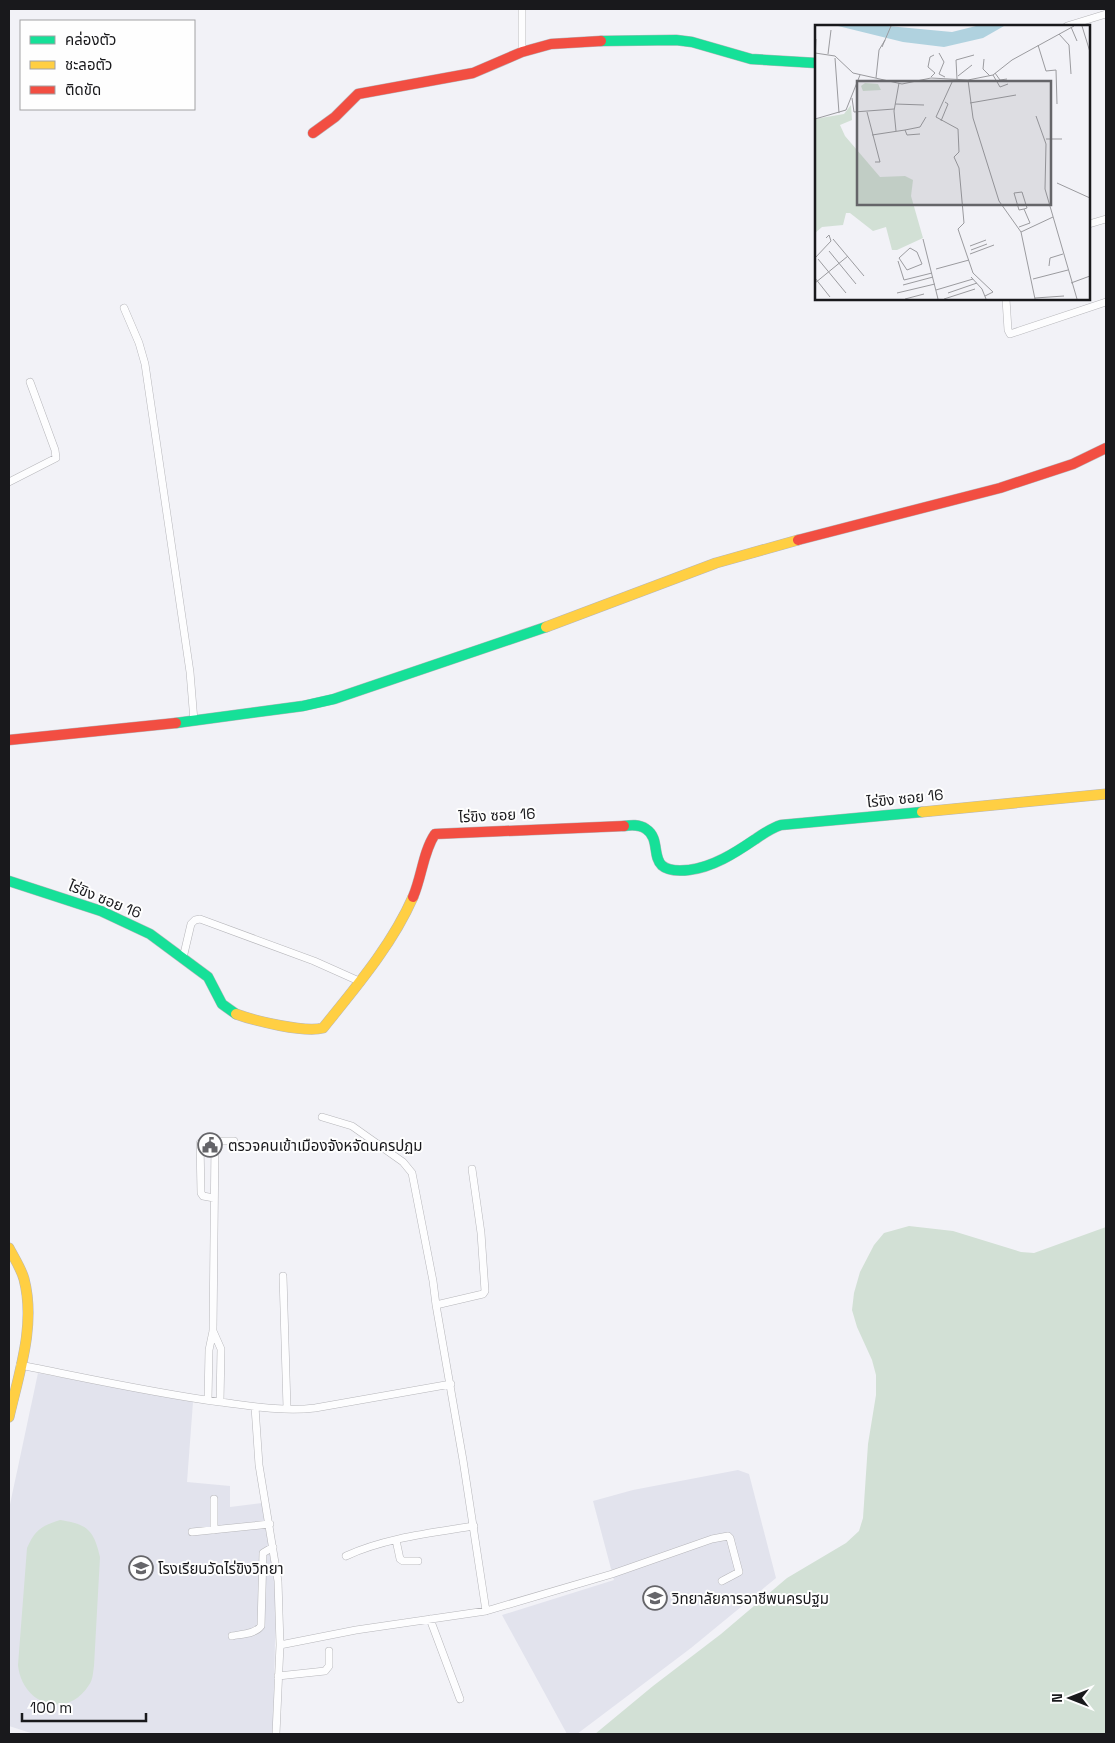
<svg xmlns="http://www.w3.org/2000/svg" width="1115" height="1743" viewBox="0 0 1115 1743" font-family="'Space Grotesk','Noto Sans Thai',sans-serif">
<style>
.built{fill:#e2e3ed}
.green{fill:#d2e0d5}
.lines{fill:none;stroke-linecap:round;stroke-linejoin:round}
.street-casing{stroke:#b6b6ba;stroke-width:8}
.fast-casing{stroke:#b6b6ba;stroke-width:11}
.slow-casing{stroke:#b6b6ba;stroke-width:11}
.jam-casing{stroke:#b6b6ba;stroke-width:11}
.street{stroke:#fdfdfe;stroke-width:7}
.fast{stroke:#16e098;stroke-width:10}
.slow{stroke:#ffcf43;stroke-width:10}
.jam{stroke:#f24e42;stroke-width:10}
.labels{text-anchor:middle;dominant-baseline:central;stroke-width:4;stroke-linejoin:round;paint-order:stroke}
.street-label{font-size:15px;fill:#19191c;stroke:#fefefe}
.poi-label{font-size:15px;fill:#19191c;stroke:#fefefe;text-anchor:start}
.inset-road{fill:none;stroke:#9b9b9f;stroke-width:1}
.view{fill:#656569;fill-opacity:0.15;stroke:#656569;stroke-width:2.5}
.inset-edge{fill:none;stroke:#19191c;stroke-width:2.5}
</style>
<rect width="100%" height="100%" fill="#f2f2f7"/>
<!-- built -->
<path class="built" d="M38 1373 193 1402 187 1482 230 1486V1507L262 1503 276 1594 273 1734H34L9 1726V1509Z
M738 1470 749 1474 776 1578 691 1648 577 1734H567L502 1615 614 1580 593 1501 633 1490Z"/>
<!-- green -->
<path class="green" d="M909 1226 953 1231 1021 1252 1034 1253 1106 1227V1734H595L653 1686 721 1634 787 1578 846 1543 859 1531 863 1518 868 1444 876 1395V1375L872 1360 857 1327 852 1310 854 1293 860 1272 874 1245 884 1233Z
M60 1520C87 1524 94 1530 100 1557L94 1666C93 1672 93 1680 89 1685 67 1720 22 1705 18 1665L27 1548C35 1530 41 1526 60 1520Z"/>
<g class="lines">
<!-- street casing -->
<g class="street-casing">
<path id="street" d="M1067 26 1106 14
M522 52V9
M1089 224 1106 219
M1006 299 1008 330 1010 334 1106 302
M124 308 139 343 145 364 190 672 194 721
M9 482 56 458 55 450 30 382
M183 958 191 924 195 920 200 919 314 961 361 982
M322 1117 352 1126 403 1162 412 1173 433 1281 436 1305
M472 1169 481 1233 485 1291 483 1294 436 1305 463 1460 486 1611
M214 1198 203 1196 201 1193 200 1143 203 1141H234
M283 1276 287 1408
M213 1331 221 1349 220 1402
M20 1365C86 1378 153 1393 220 1402 251 1406 284 1412 315 1408L451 1384
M208 1400 209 1350 213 1331 215 1141
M255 1407 259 1465 278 1581 280 1645 276 1734
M214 1499V1530
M192 1532 270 1524
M396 1540 400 1559 403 1561H418
M346 1556C385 1538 431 1533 474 1526
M430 1619 460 1699
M232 1636C242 1634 255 1634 261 1626L263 1553 273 1547
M280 1645 356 1630 486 1611 612 1574 712 1539 728 1536 730 1538 739 1572 722 1581
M278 1676 325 1671 329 1666V1651"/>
</g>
<!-- fast casing -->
<g class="fast-casing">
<path id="fast" d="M601 41 676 40 692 42 751 59 816 63
M176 723 303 706 334 699 546 627
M624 826C631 825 639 824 646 829 666 842 641 875 689 870 713 867 735 853 754 840 763 834 771 828 781 825L922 812
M9 881 101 911 150 934 208 977 222 1004 236 1014"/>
</g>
<!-- slow casing -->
<g class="slow-casing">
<path id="slow" d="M546 627 716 563 798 540
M922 812 1106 794
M236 1014C255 1021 305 1033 323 1028 356 987 392 945 413 897
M9 1248C14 1258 21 1268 24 1279 36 1325 19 1373 9 1417"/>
</g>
<!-- jam casing -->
<g class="jam-casing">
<path id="jam" d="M313 133 335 117 358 94 473 73 522 52 551 44 601 41
M798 540 1000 488 1073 464 1106 448
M9 740 176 723
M413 897C422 876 423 852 435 834L624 826"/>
</g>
<!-- street -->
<use href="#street" class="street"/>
<!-- fast -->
<use href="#fast" class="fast"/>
<!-- slow -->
<use href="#slow" class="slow"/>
<!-- jam -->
<use href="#jam" class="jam"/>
</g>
<!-- icons -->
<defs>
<g id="civic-ring" transform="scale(1.25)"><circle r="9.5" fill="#fefefe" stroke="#656569" stroke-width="1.5"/><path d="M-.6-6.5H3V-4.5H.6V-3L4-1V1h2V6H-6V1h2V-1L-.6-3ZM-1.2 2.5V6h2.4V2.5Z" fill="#656569"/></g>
<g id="school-ring" transform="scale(1.25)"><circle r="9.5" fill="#fefefe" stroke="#656569" stroke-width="1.5"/><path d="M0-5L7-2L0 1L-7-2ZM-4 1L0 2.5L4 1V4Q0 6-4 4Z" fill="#656569"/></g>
<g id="university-ring" transform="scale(1.25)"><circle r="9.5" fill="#fefefe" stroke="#656569" stroke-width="1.5"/><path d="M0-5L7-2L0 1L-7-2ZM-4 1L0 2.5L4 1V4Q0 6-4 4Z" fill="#656569"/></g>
</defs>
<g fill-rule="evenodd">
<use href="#civic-ring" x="210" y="1145"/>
<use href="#school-ring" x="141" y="1568"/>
<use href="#university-ring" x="655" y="1598"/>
</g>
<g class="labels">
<!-- street labels -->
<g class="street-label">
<text transform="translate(905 798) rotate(-6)">ไร่ขิง ซอย 16</text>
<text transform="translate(497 815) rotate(-3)">ไร่ขิง ซอย 16</text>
<text transform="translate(105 899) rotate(22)">ไร่ขิง ซอย 16</text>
</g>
<!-- poi labels -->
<g class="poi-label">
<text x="228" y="1145">ตรวจคนเข้าเมืองจังหจัดนครปฏม</text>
<text x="158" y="1568">โรงเรียนวัดไร่ขิงวิทยา</text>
<text x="672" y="1598">วิทยาลัยการอาชีพนครปฐม</text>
</g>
</g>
<!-- overview -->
<g transform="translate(815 25)">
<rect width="275" height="275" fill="#f2f2f7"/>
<path d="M50 58 63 59 66 65 48 66 46 61ZM36 80 37 95 25 100 30 111 65 152 90 151 98 155 96 171 108 213 82 225H77L71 202 58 206 35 188H31L28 200 7 202 0 208V94L29 89Z" fill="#d2e0d5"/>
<path d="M23 1H73L137 7 161 1H189L168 13 129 22 88 17Z" fill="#b0d2df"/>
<path class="inset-road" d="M267 1 275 27M256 2 262 16M244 9 254 20 256 49M223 20 231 46 241 45 242 79M67 22 76 1M0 28 20 31 38 48 87 59 116 53 153 55 178 50 197 35 259 1M124 28 129 37 124 49 130 52M13 29 16 5M20 33 24 88M169 34 168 44 175 51M0 36 1 14M180 48 185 55 192 54M178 50 185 62 193 59M143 51 157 40M116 52 120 48 113 42 115 32 119 30M61 53 64 25 70 15M142 54 141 35 159 30M138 55 121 92 143 104 144 127 139 132 144 143 149 198 143 204 158 248 178 267 170 271M153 55 158 93 184 176 206 207 220 274M37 73 39 87 79 84M155 78 201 70M80 79 109 80M52 87 65 137H60M221 91 231 119 230 164 262 274M0 94 31 85 45 50M126 96 133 79 130 77M90 105 105 102 111 92M81 106 79 86 84 58M57 110 90 105 92 110 105 109M231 114H247M242 158 275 173M204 202 215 198 209 184 204 185 199 168 207 167 212 183 209 184M206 207 238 192M18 214 49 251M108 214 123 274M155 221 171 215M95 223 102 227 107 239 92 245 84 233ZM156 225 172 219M14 226 41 259M155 229 179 220M0 233 16 216 14 210 11 213M3 234 31 268M83 236 89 255 117 248M234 241 235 233 248 229M121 244 154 235M156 252 167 264 171 274M0 253 15 272M218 254 253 245M0 258 33 231M256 258 275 251M88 260 118 252M121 265 158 254M82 268 120 259M133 268 162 258M220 273 249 271M90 274 109 269M129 274 160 264"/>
<path class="view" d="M42 56H236V180H42Z"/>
<rect width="275" height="275" class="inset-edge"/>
</g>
<!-- border -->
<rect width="1115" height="1743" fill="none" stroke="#19191c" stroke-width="20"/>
<!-- legend -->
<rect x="20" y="20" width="175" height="90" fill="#fefefe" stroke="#a2a2a4"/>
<rect x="30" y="36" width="25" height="8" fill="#16e098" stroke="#a2a2a4"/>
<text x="65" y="45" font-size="15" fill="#19191c">คล่องตัว</text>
<rect x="30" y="61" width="25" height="8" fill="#ffcf43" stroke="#a2a2a4"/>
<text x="65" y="70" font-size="15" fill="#19191c">ชะลอตัว</text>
<rect x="30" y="86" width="25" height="8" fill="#f24e42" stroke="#a2a2a4"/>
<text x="65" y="95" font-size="15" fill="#19191c">ติดขัด</text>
<!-- north arrow -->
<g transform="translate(1070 1698) rotate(270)" stroke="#fefefe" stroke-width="4" paint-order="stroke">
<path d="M0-4L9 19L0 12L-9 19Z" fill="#19191c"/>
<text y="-8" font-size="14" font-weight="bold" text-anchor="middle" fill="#19191c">N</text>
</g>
<!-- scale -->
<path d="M22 1713v8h124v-8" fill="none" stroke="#19191c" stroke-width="2.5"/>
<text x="30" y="1713" font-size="15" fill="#19191c" stroke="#fefefe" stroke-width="4" paint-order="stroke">100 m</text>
</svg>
